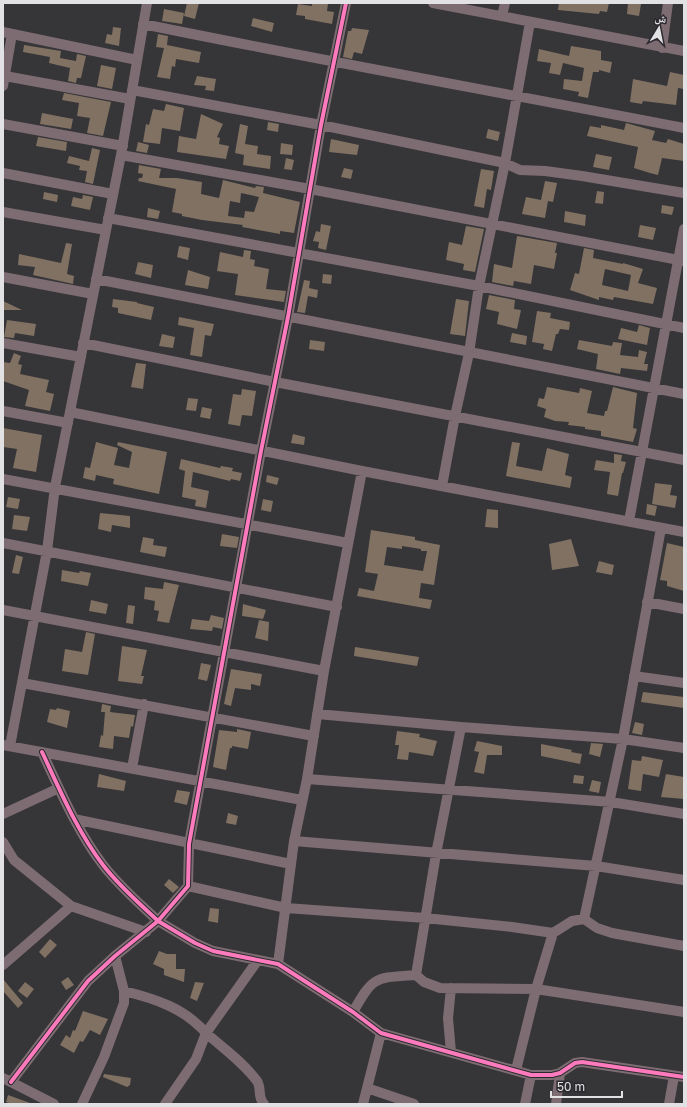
<svg xmlns="http://www.w3.org/2000/svg" width="687" height="1107" viewBox="0 0 687 1107" font-family="'Golos Text','Noto Naskh Arabic',sans-serif">
<style>
.building{fill:#807163;fill-rule:evenodd}
.lines{fill:none;stroke-linecap:round;stroke-linejoin:round}
.minor{stroke:#7d6c72;stroke-width:10}
.cycleway-casing{stroke:#2c2a2f;stroke-width:6}
.cycleway{stroke:#fd7abc;stroke-width:4}
</style>
<rect width="100%" height="100%" fill="#363538"/>
<!-- building -->
<path class="building" d="M187 3H199L195 19 184 16Z
M312 3 328 4 327 11 334 12 332 24 305 19V16L296 15 298 4 312 6Z
M559 3H609L607 12 600 11 599 14 558 10Z
M628 3 641 4 639 16 627 14Z
M164 9 184 13 182 24 162 21Z
M253 18 274 23 272 32 251 26Z
M113 27 121 28 119 46 105 43 107 34 112 35Z
M352 28 369 30 362 54 354 52 352 59 343 57 348 31H351Z
M158 34 168 36 167 45 201 52 199 63 176 59 175 67 172 66 170 79 157 77 164 48 156 47Z
M24 45 61 51 60 58 76 61 77 54 86 56 81 78H77L76 83 68 81 70 68 49 63 50 57 23 52Z
M571 46 601 51V60L612 62 610 73 599 70V72H593L588 98 578 96 579 92 563 89 564 79 582 81 584 68 563 63 560 75 549 73 551 63 537 61 539 49 569 56Z
M101 65 116 68 112 89 97 86Z
M670 72 684 75V89L678 88 676 105 643 101 642 104 630 102 633 79 667 86Z
M197 76 216 79 214 91 205 90 206 86 194 85Z
M64 93 111 102 103 136 87 133 90 118 77 116 79 103 62 100Z
M166 104 184 108 180 131 162 128 160 144 143 142 146 124 149 125 153 109 164 111Z
M42 113 73 119 71 129 40 124Z
M201 114 223 124 217 137 220 138 219 144 229 146 226 159 177 152 179 136 196 139Z
M268 122 279 124 278 132 267 130Z
M626 123 655 131 652 140 666 143 668 139 684 144V161L662 158 658 175 650 173 634 168 638 147 587 136 590 126 601 128V125L624 130Z
M240 124 248 126 245 144 258 146 257 154 271 156 270 169 243 165 244 155 235 153Z
M488 129 500 132 498 141 486 138Z
M38 137 67 142 66 151 36 146Z
M331 139 359 145 357 155 329 152Z
M138 142 149 145 147 153 136 151Z
M281 143 293 145 292 155 280 154Z
M92 148 100 150 93 184 85 182 87 171 79 170 80 166 67 163 69 156 89 161Z
M596 154 612 157 609 170 593 167Z
M286 158 294 160 292 170 284 169Z
M139 165 161 169 159 178H177L202 182 201 194 219 198 223 180 255 188 256 186 264 187 263 193 300 202 294 233 280 231V234L242 227 243 225 202 220 182 216V214L172 212 176 189 138 181 139 178H142L143 174 138 173ZM241 193 259 197 254 212 245 211 244 218 228 216 230 201 240 203Z
M344 168 353 170 351 179 341 177Z
M481 169 494 171 491 190 487 189 484 208 474 206Z
M545 181 557 183 553 202 548 201 545 218 522 214 526 197 541 200Z
M597 191 604 192 603 204 595 203Z
M44 192 58 195 57 202 43 199Z
M83 195 93 197 90 210 71 206 73 197 82 199Z
M662 205 674 207 672 215 661 213Z
M148 208 160 211 158 219 147 217Z
M565 211 586 215 585 226 564 222Z
M321 224 331 226 326 250 318 248 319 242 313 241 316 231 320 232Z
M640 225 656 228 653 240 638 237Z
M466 226 484 229 475 272 463 270 464 264 446 260 449 242 462 245Z
M517 236 557 243 555 253H557L554 269 534 265 531 284 514 281 513 286 492 282 494 264 512 268Z
M66 243 72 244 67 274 74 276 73 284 33 275 35 267 18 265 19 254 61 263Z
M179 246 190 248 188 260 177 257Z
M584 248 594 250 593 258 623 264V263L643 269 638 283 657 288 653 304 614 297 613 300 599 297V300L570 290 575 273 579 274ZM605 269 631 275 628 291 602 285Z
M244 250 251 251 250 259 255 260 254 266 269 269 266 289 286 291 284 302 235 295 238 274 217 271 220 252 243 257Z
M138 262 153 265 151 278 135 274Z
M188 270 210 277 208 289 185 285Z
M323 274 332 275 331 284 322 283Z
M304 280 310 281 309 288 318 290 317 298 308 296 305 313 297 312Z
M489 295 515 300 514 309 521 310 517 329 497 324 499 312 486 309Z
M113 299 137 302V303L154 307 151 320 118 313V308L112 307Z
M456 299 469 301 465 336 450 334Z
M3 301 22 310H3Z
M537 311 551 313 550 318 570 322 569 330 560 329 558 334H556L552 351 543 349 544 344 532 342Z
M179 317 214 324 211 336 205 335 202 357 190 355 194 328 178 325Z
M7 320 36 324 34 336 15 333 14 338 4 337Z
M639 325 650 328 647 345 618 339 621 328 637 332Z
M512 333 527 336 526 345 510 342Z
M162 334 175 337 173 348 159 346Z
M310 340 325 342 324 351 309 349Z
M579 340 612 346 613 342 622 343 620 355 638 357 639 350 647 352 644 364H648L647 371 621 368 620 374 596 369 598 354 577 349Z
M14 353 21 356 18 364 22 365 20 374 49 380 46 392 54 394 50 411 25 406 29 390 3 381V362L10 363Z
M136 363 146 364 143 389 131 387Z
M547 387 579 393 580 388 592 391 587 413 604 416 605 411H607L613 387 637 393 633 428 637 429 633 442 601 436V431L585 429V427L568 425 569 422 555 421 544 417 546 409 537 406 539 398 544 399Z
M242 389 256 391 252 416 242 415 240 426 228 424 233 394 241 395Z
M188 398 198 399 196 411 186 410Z
M202 407 212 409 210 419 200 417Z
M3 428 42 435 36 472 13 468 17 449 3 447Z
M293 434 305 437 304 445 291 443Z
M96 442 118 448 114 465 129 468 132 452 117 445 118 442 167 452 159 494 113 484 114 479 96 475 95 481 83 478 85 467 90 468Z
M512 442 520 443 516 466 542 471 547 448 569 454 565 475 572 477 570 488 506 476Z
M614 454 622 455 621 461 626 462 623 473H622L618 496 607 494 610 472 594 470 596 460 614 463Z
M181 459 220 468 221 466 233 468 232 471 242 473 240 481 231 479 230 481 193 472 191 487 209 491 206 508 195 506 196 500 182 497 185 471 179 469Z
M267 475 279 478 277 485 266 482Z
M655 483 672 485 670 495 677 496 675 508 652 504Z
M8 497 20 499 18 509 6 507Z
M263 499 273 501 271 512 261 510Z
M647 504 657 506 655 516 646 514Z
M487 509 498 510V528L485 527Z
M100 513 130 516V528L112 525 111 532 98 529Z
M14 515 30 517 27 531 12 529Z
M371 530 415 537V540L440 545 434 585 421 583 419 598 432 600 430 609 357 596 359 588 374 591 378 574 365 572ZM402 546 421 549V551H427L423 571 384 565 387 547 402 549Z
M222 534 239 537 237 548 220 546Z
M143 537 154 539 153 545 167 547 165 557 140 552Z
M571 539 579 566 552 570 549 544Z
M667 543 684 547V591L667 586V581L660 580Z
M16 555 23 557 19 574 12 573Z
M599 561 614 565 612 575 596 572Z
M62 570 79 573 80 571 91 573 88 586 61 581Z
M164 582 179 585 169 623 157 621 159 611 154 610 155 601 144 599 145 587 163 589Z
M91 600 108 604 106 614 89 611Z
M243 604 266 610 263 619 242 616Z
M128 605 135 606 133 624 126 623Z
M211 615 224 618 222 629 213 627 212 631 190 629 192 619 209 621Z
M259 620 269 622 268 641 255 638Z
M86 632 95 634 88 675 62 671 65 649 82 652Z
M122 646 147 650 141 676H144L142 684 118 681Z
M355 647 419 657 417 666 354 656Z
M201 663 211 665 207 681 198 679Z
M231 669 262 674 260 686 251 684V690L235 688 231 706 224 704Z
M643 692 684 697V708L641 702Z
M102 704 111 706 110 712 135 715 133 727 131 726 129 738 114 736 113 749 99 747 101 735 103 736 105 712H101Z
M57 708 70 711 67 728 47 722 50 709 56 710Z
M635 722 644 724 642 735 632 733Z
M237 729 251 732 248 749 232 746V748H230L226 770 213 767 219 730 237 732Z
M397 731 420 734 419 737 437 741 433 756 409 752 408 760 397 759 399 745H395Z
M477 741 502 746V755H487L484 774 474 772 479 752 474 751Z
M591 743 603 744 600 757 589 754Z
M541 744 572 750 571 752 582 754 580 764 541 756Z
M642 756 663 760 659 777 643 774 641 791 628 789 632 760 641 761Z
M99 774 126 781 124 791 97 787Z
M666 774 684 777V799L661 797Z
M574 775 584 776 583 784 573 783Z
M592 780 601 782 599 793 589 791Z
M177 790 190 792 187 805 174 802Z
M228 813 238 816 236 825 226 823Z
M169 879 179 887 173 893 164 885Z
M210 908 219 909 218 923 208 921Z
M50 939 57 945 45 958 39 952Z
M159 951 167 954H176V969H185L184 982 164 975V969L153 964Z
M68 977 74 985 66 990 61 982Z
M3 979 23 1003 18 1008 3 991Z
M25 982 34 989 27 998 18 991Z
M195 982 204 983 197 1001 190 998Z
M83 1011 108 1019 100 1035 90 1030 83 1042 80 1041 74 1053 60 1045 66 1035 70 1038 73 1030 75 1031Z
M104 1074 131 1078 130 1085 127 1087 103 1077Z
M8 1095 30 1103V1104H11L6 1102Z"/>
<g class="lines">
<!-- minor -->
<path class="minor" d="M433 3 684 51
M502 16 505 3
M143 24C323 61 504 93 684 128
M3 32 137 60
M662 48 668 3
M5 76 130 99
M3 86 12 34
M132 90 321 125 505 163 520 170 545 171 582 176 684 193
M3 124 123 146
M121 155 310 189 684 261
M3 173 113 194
M3 212 106 230
M108 218 479 286 684 328
M3 277 93 294
M96 279 684 394
M3 343 81 357
M83 343 275 382 684 460
M3 411 68 423
M70 412 362 471 684 532
M3 479 348 543
M442 486 455 416 469 353 479 286 505 163 530 22
M629 521 684 229
M3 543 337 607
M647 602 684 609
M3 610 324 671
M634 676 684 683
M22 683 314 736
M317 714 461 727 623 739 684 748
M3 745 302 800
M10 746 47 551 55 487 121 155 147 3
M42 752C60 790 77 831 103 865 119 886 139 903 158 921L188 886 189 844 261 451 288 317 321 125 346 3
M132 768 144 704
M307 779 611 802 684 814
M3 814 59 788
M74 819 291 864
M294 841 596 866 684 880
M3 842 14 860 71 906
M188 886 286 908 425 918 512 927 553 933 572 921 584 919 597 928 612 933 684 946
M584 919 623 739 661 528
M278 964 294 841 307 779 324 671 362 471
M3 965 71 906 146 932
M416 975 424 982 440 988 536 989 684 1012
M416 975 436 854 461 727
M124 991C156 999 184 1008 206 1033L258 960
M353 1012C374 975 375 978 416 975
M451 1052 448 1018 451 988
M516 1070 536 989 553 933
M3 1078 54 1104
M11 1082 88 981 115 956 158 921 195 943 213 951 278 964 353 1012 381 1033 531 1075H552L560 1073 575 1063 582 1062 684 1077
M367 1088 414 1104
M82 1104 104 1057 124 1003V991L115 956
M165 1104 196 1059 206 1033C223 1048 243 1062 257 1081 262 1088 257 1097 264 1104
M363 1104 381 1033
M525 1104 531 1075
M556 1104 560 1073
M669 1104 674 1076"/>
<!-- cycleway casing -->
<g class="cycleway-casing">
<path id="cycleway" d="M42 752C60 790 77 831 103 865 119 886 139 903 158 921L188 886 189 844 261 451 288 317 321 125 346 3
M11 1082 88 981 115 956 158 921 195 943 213 951 278 964 353 1012 381 1033 531 1075H552L560 1073 575 1063 582 1062 684 1077"/>
</g>
<!-- cycleway -->
<use href="#cycleway" class="cycleway"/>
</g>
<!-- border -->
<rect width="687" height="1107" fill="none" stroke="#e2e1e4" stroke-width="8"/>
<!-- north arrow -->
<g transform="translate(659 28) rotate(10)" stroke="#2c2a2f" stroke-width="3" paint-order="stroke">
<path d="M0-3L7 15L0 10L-7 15Z" fill="#e2e1e4"/>
<text y="-6" font-size="11" font-weight="bold" text-anchor="middle" fill="#e2e1e4">ش</text>
</g>
<!-- scale -->
<path d="M551 1091v6h71v-6" fill="none" stroke="#e2e1e4" stroke-width="2"/>
<text x="557" y="1091" font-size="12" fill="#e2e1e4" stroke="#2c2a2f" stroke-width="3" paint-order="stroke">50 m</text>
</svg>
